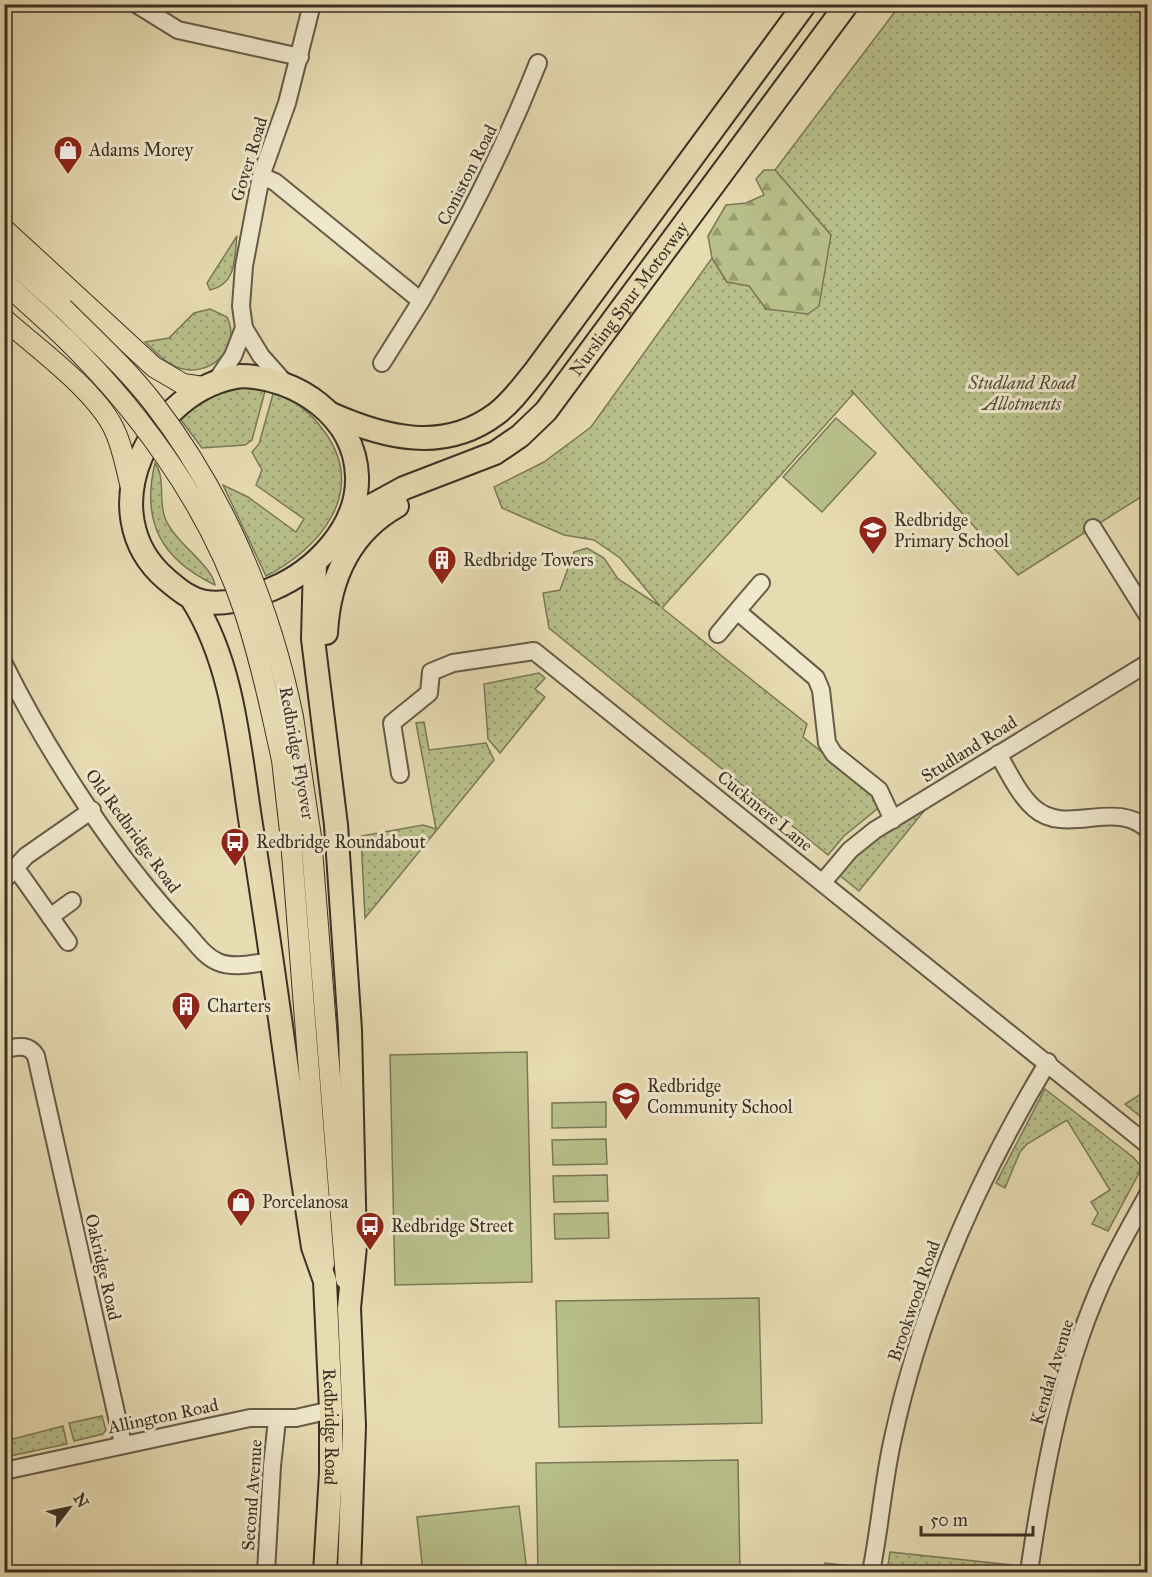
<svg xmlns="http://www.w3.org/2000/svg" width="1152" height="1577" viewBox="0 0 1152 1577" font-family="'IM FELL Great Primer',serif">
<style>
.green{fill:url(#green-dots);stroke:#7a7858;stroke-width:1.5}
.forest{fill:url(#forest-firs);stroke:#7a7858;stroke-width:1.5}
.pitch{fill:#b8bf8a;stroke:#7a7858;stroke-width:1.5}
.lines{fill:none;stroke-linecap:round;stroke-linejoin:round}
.minor-casing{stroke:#675b48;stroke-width:20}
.major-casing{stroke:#3c3025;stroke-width:22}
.highway-casing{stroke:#3c3025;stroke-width:26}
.minor{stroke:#efe8cd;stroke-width:16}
.major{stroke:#e7dbb2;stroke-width:20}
.highway{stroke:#e7dbb2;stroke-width:22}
.major-bridge-casing{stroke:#3c3025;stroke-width:22;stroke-linecap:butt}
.major-bridge{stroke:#e7dbb2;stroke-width:20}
.labels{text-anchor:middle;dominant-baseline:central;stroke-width:6;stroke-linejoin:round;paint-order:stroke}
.poi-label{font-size:18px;fill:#3c3025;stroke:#efe8cd;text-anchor:start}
.street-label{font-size:18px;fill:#3c3025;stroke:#efe8cd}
.park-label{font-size:18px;font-style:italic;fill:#554d39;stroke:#efe8cd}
</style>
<defs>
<pattern id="green-dots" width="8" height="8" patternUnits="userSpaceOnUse" patternTransform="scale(1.5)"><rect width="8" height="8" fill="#b8bf8a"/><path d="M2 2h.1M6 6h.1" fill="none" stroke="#979c71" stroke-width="1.8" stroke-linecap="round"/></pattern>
<pattern id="forest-firs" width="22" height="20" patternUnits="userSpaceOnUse" patternTransform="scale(1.5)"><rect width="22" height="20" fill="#b8bf8a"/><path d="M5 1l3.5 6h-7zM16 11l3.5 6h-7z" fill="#979c71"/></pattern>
</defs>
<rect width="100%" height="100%" fill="#e7dbb2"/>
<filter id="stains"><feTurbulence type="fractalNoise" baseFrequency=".00333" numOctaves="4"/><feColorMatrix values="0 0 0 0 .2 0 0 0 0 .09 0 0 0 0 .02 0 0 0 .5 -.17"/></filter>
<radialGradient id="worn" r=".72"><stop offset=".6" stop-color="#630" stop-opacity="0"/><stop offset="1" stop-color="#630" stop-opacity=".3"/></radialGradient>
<!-- green -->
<path class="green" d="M900 5H1147V493L1018 575 851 390 853 394 662 608 807 724 803 737 879 798 882 805 844 836 828 855 549 628 543 593 560 590 574 552 587 548 604 558 618 579 660 606 620 558 594 540 564 535 502 508 494 487 544 462 591 427 712 258 727 282 749 285 766 309 831 235 775 170Z
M237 236C234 259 237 284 210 290L207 283Z
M210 309 227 317C242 348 210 378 179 368 166 364 155 351 145 342L169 338 194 313Z
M244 388 265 391 252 440 245 445 202 448 181 420C200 400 217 392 244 388Z
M273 394C295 399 311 413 324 431 368 491 321 548 266 576L223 485 248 497 296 532 304 519 256 485 262 470 252 452 259 444Z
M155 463C166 478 158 500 165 518 174 542 212 565 215 585 161 559 141 522 155 463Z
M539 673 545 678 535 689 545 697 500 753 488 739 484 684Z
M424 722 429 750 486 743 494 760 365 918 361 836 423 825 436 829 416 723Z
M922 807 924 811 859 891 838 874 869 842Z
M1045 1089 1133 1157 1140 1165 1139 1173 1108 1231 1092 1224 1098 1213 1091 1202 1110 1190 1067 1120 1027 1144 1020 1152 1005 1188 996 1183Z
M1147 1090V1122L1125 1104Z
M102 1416 106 1430 103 1434 74 1441 69 1423Z
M63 1426 67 1444 5 1457V1441Z
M890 1552 1012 1565V1572H887Z
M825 1563 859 1567 858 1572H824Z"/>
<!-- forest -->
<path class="forest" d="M764 170H775L831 235 819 306 808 314 766 309 749 286 727 282 712 258 708 236 726 205 746 203 764 195 756 179Z"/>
<!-- pitch -->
<path class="pitch" d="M836 418 876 453 822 512 783 477Z
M527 1052 532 1282 395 1285 390 1055Z
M606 1102V1127L552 1128V1103Z
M606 1139 607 1164 553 1165 552 1140Z
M607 1175 608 1201 554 1202 553 1176Z
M608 1213 609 1238 555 1239 554 1214Z
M759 1298 762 1423 559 1427 556 1301Z
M738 1460 740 1572H538L536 1463Z
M519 1506 527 1572H423L417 1517Z"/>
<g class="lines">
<!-- minor casing -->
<g class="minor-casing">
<path id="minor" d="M136 4 178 30 300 57
M261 176 275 182 421 301C467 221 504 149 538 63
M382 363 421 301
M216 381 233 356 244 328
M285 383 261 356 244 328 241 306 244 266 261 176 287 103 312 4
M1093 528 1148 616
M761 583 737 611 816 678 821 690 827 743 834 754 879 790 893 820
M718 634 737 611
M4 664C48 753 117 859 185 931 195 942 204 956 218 962 234 969 255 963 272 961
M998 754C1008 771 1019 795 1034 808 1066 837 1116 798 1148 830
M400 774 392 723 429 693 431 672 453 663 534 651 1148 1145
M15 867 68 942
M4 880 26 856 92 810
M823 882 850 850 875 830 1148 663
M50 917 72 901
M4 1049C18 1047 28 1043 36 1056L123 1444
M4 1471 250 1418H296L331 1410
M266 1572 272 1466 277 1420
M871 1572C880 1528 883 1482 893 1438 922 1303 977 1180 1048 1062
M1029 1572C1044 1469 1063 1362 1109 1267 1121 1242 1135 1218 1148 1194"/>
</g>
<!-- major casing -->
<g class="major-casing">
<path id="major" d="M4 229 154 367 183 384 203 387
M4 255 63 308
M4 282 49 323
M4 319C37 348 92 388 112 425 123 445 126 470 132 491
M293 717 311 837 346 1279
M273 719 282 760 291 840 324 1264"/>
</g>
<!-- highway casing -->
<g class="highway-casing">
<g id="highway">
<path d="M241 376C296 377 355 416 357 476 359 527 315 571 272 589 251 598 227 605 205 602 189 599 178 589 166 579 89 513 151 388 241 376Z"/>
<path d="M331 414C385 438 444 453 496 414 511 403 524 385 536 370L805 4"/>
<path id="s1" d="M349 518 404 488 495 453 520 436 546 411 847 4"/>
<path d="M315 563 313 639 336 825 350 1030 355 1246 349 1308 354 1426 349 1572"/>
<path id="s2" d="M192 599C234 665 239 748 251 825 274 965 291 1106 313 1247L325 1281 331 1410V1473L325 1572"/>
<path d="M326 633C329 580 349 533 397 506"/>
</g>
</g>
<!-- minor -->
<use href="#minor" class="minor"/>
<!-- major -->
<use href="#major" class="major"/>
<!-- highway -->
<use href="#highway" class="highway"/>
<!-- major-bridge casing -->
<g class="major-bridge-casing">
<path id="major-bridge" d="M63 308C94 339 127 369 154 404 224 495 270 604 293 717
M49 323C133 401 209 503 245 613 256 647 265 683 273 719"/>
</g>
<!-- major-bridge -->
<use href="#major-bridge" class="major-bridge"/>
</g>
<!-- icons -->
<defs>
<g id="shop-pin" transform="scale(1.5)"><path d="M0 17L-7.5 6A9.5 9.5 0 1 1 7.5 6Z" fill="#8f2418" stroke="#efe8cd"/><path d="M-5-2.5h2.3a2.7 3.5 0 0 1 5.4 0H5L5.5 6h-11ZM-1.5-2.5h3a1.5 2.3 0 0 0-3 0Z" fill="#fff"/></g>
<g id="school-pin" transform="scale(1.5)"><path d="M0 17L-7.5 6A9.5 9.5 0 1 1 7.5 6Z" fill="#8f2418" stroke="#efe8cd"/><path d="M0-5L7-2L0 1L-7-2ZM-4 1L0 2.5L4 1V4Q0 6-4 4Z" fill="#fff"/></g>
<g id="building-pin" transform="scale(1.5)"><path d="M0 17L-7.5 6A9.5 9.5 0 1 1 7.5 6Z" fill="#8f2418" stroke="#efe8cd"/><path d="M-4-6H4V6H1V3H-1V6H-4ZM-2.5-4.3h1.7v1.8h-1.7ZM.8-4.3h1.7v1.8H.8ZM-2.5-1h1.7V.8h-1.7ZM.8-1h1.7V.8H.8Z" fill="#fff"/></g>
<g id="bus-pin" transform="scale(1.5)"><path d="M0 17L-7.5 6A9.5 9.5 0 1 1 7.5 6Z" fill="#8f2418" stroke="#efe8cd"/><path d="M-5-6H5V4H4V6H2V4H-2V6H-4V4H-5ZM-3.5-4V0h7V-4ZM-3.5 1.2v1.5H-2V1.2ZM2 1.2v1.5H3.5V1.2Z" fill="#fff"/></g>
</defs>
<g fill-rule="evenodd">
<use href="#shop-pin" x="68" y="150"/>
<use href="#school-pin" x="873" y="530"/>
<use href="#building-pin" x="442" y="560"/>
<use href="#bus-pin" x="235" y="842"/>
<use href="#building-pin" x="186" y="1006"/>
<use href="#school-pin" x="626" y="1096"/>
<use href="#shop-pin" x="241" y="1202"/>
<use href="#bus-pin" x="370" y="1226"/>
</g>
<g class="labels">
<!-- poi labels -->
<g class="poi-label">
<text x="89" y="150">Adams Morey</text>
<text x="894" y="520">Redbridge<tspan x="894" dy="21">Primary School</tspan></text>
<text x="463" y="560">Redbridge Towers</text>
<text x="256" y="842">Redbridge Roundabout</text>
<text x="207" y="1006">Charters</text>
<text x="647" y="1086">Redbridge<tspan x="647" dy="21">Community School</tspan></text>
<text x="262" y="1202">Porcelanosa</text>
<text x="391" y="1226">Redbridge Street</text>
</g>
<!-- street labels -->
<g class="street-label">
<text transform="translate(249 159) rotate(-73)">Gover Road</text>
<text transform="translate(467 175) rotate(-63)">Coniston Road</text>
<text stroke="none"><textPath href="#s1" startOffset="366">Nursling Spur Motorway</textPath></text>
<text transform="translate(969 749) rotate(-32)">Studland Road</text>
<text transform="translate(297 753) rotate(80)">Redbridge Flyover</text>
<text transform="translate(765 811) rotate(39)">Cuckmere Lane</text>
<text transform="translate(133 831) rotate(54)">Old Redbridge Road</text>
<text transform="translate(103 1267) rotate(77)">Oakridge Road</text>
<text transform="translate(914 1301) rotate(-71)">Brookwood Road</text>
<text transform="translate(1052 1372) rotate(-73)">Kendal Avenue</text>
<text transform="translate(163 1416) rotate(-12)">Allington Road</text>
<text stroke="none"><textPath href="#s2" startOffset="844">Redbridge Road</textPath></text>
<text transform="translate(252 1495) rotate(-86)">Second Avenue</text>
</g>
<!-- park labels -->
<g class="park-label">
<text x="1022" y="383">Studland Road<tspan x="1022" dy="21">Allotments</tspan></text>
</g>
</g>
<!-- margin -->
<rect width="1152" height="1577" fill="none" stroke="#e7dbb2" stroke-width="24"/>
<rect x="6" y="6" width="1140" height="1565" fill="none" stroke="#3c3025" stroke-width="3"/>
<rect x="12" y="12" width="1128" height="1553" fill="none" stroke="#3c3025" stroke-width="1.5"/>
<!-- north arrow -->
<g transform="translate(69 1508) rotate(58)" stroke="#efe8cd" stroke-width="4.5" paint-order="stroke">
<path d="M0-4.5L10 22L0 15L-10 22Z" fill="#3c3025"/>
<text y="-9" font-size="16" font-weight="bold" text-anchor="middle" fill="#3c3025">N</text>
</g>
<!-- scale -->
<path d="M921 1526v9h112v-9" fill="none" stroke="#3c3025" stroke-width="3"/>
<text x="930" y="1526" font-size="18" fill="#3c3025" stroke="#efe8cd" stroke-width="4.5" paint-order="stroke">50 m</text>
<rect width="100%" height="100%" filter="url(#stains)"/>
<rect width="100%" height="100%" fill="url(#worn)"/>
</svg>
